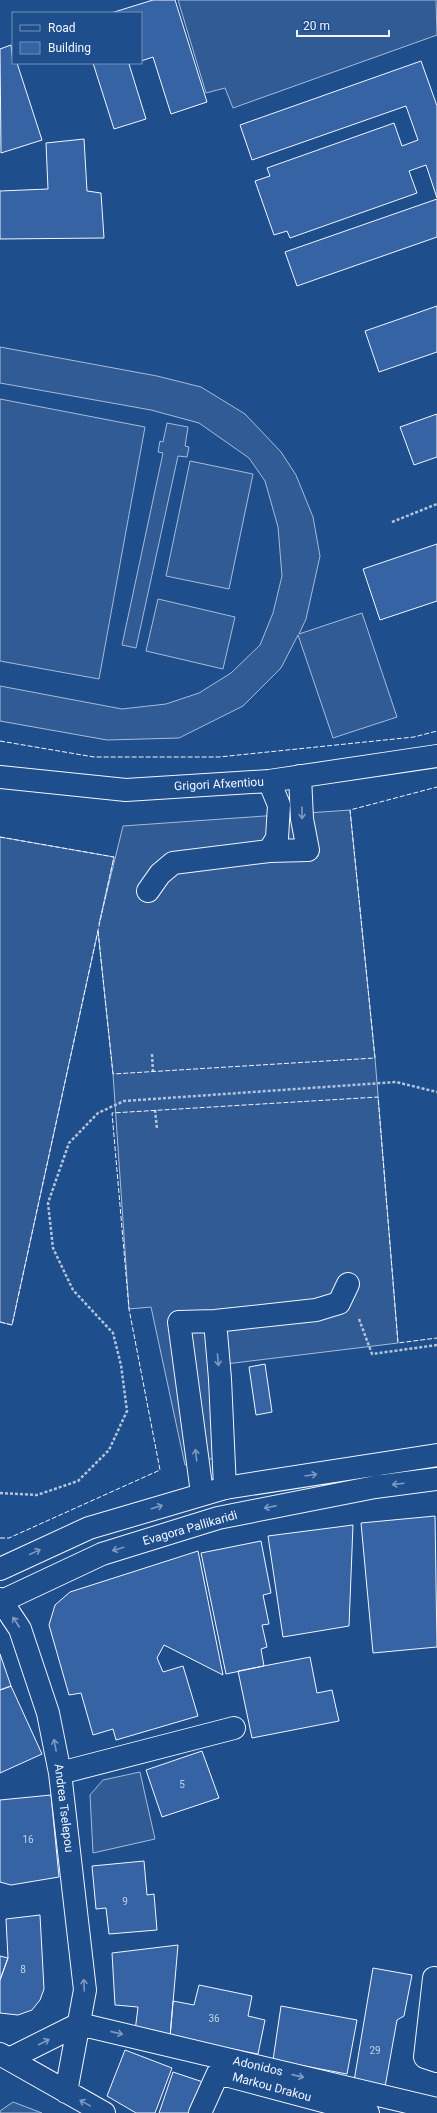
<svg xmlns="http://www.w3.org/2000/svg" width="437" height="2113" viewBox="0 0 437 2113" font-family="Roboto,sans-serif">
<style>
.built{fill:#305b95;stroke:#a8bbd7}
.building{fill:#3563a3;stroke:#f2f6ff}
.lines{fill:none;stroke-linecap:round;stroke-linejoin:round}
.minor-casing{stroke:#f2f6ff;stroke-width:24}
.major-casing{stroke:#f2f6ff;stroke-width:24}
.path{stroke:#b3c4dc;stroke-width:2.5;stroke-dasharray:3 2;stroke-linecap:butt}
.minor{stroke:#1f4e8c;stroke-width:22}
.major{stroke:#1f4e8c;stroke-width:22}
.path-bridge{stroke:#b3c4dc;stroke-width:2.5;stroke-dasharray:3 2;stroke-linecap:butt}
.fence{stroke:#f2f6ff;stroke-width:1;stroke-dasharray:5 2;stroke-linecap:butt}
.oneway{stroke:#7e9ac0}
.labels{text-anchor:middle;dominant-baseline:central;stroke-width:3;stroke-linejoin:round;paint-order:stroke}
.number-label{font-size:10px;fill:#c3d1e8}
.street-label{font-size:12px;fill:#f2f6ff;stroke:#1f4e8c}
</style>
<rect width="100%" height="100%" fill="#1f4e8c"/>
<!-- built -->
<path class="built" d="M178 0H436L437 35 233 108 225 88 206 93Z
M0 347 157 376 201 387 245 414 281 452 296 475 313 517 320 556 306 619 299 634 362 613 397 717 333 738 298 635 281 668 243 706 179 738 107 740 0 721V686L122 709 166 704 199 693 231 673 260 645 273 613 282 576 278 527 265 481 249 458 199 423 151 410 0 383Z
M0 399 145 427 99 679 0 661Z
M167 423 188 427 185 446 189 447 187 457 178 456 136 648 122 645 163 453 158 452 160 441 163 442Z
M190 461 253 474 229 589 166 576Z
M158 599 235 617 223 669 146 651Z
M350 810 375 1058 398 1343 226 1364 227 1455 185 1465 151 1307 129 1309 113 1074 98 931 12 1325 0 1322V837L114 857 99 924 123 826Z
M140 1772 155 1839 93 1853 90 1795 103 1780Z
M13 2102 42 2113H0V2111Z"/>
<!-- building -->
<path class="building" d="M153 0H175L207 102 171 114 153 57 141 61V13H111Z
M11 45 13 63H17L42 140 1 153 0 49Z
M421 61 437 106V198L426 165 409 171 417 193 290 238 287 231 274 235 255 181 270 176 267 168 394 123 402 146 418 140 406 106 252 160 240 125Z
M93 63H134L129 64 146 119 114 129Z
M84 139 87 191 101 193 104 238 0 239V191L48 189 46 143Z
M437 199V237L297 286 285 252Z
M437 306V352L379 372 365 331Z
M437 414V457L414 465 400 427Z
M437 544V601L380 620 363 569Z
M265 1364 272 1412 256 1415 249 1367Z
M435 1516 437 1647 373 1653 361 1523Z
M353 1525 349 1626 283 1637 268 1536Z
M261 1541 271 1593 263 1595 269 1624 262 1625 267 1647 261 1649 264 1666 226 1674 201 1553Z
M198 1551 223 1675 164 1645 157 1658 163 1672 183 1666 198 1716 116 1740 113 1729 93 1735 81 1693 69 1695 49 1625 55 1605 70 1592Z
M0 1654 11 1686 0 1690Z
M310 1657 317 1693 332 1690 339 1721 252 1738 238 1671Z
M11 1686 42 1754 0 1773V1690Z
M202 1751 219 1798 162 1817 146 1770Z
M51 1795 59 1877 11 1885 0 1882V1800Z
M144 1861 147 1895 154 1894 157 1930 109 1934 106 1908 96 1909 92 1866Z
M40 1915 44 1989 40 2000 32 2010 18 2015 0 2013V1980L8 1958 6 1919Z
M178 1945 170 2037 135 2031 138 2007 115 2005 112 1953Z
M0 1956 8 1958 0 1980Z
M373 1968 412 1975 404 2016 397 2020 385 2087 354 2081Z
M199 1985 252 1996 248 2016 265 2020 258 2054 170 2037 173 2001 194 2005Z
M281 2006 357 2020 347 2074 273 2060Z
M125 2050 172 2068 155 2113H136L107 2096Z
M173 2072 203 2082 192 2113H159Z"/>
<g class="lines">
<!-- minor casing -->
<g class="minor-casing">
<path id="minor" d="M0 777 126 790 269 781 437 756
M269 851 277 838 279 805 269 781
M148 891 160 874 173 863 269 851 308 850 302 819 300 776
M215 1321 220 1379 225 1488
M202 1493 179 1322 215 1321 316 1310 339 1303 348 1284
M0 1599 20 1629 48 1713 60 1773 85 1990 66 2092
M60 1773 234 1728
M434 1978 425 2057 437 2061
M79 2024 437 2109
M0 2054 104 2113
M9 2059 79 2024
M200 2113 218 2073 368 2113"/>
</g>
<!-- major casing -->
<g class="major-casing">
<path id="major" d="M0 1569 89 1528 225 1488 437 1455
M0 1602 102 1554 218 1518 375 1487 437 1479"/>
</g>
<!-- path -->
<path class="path" d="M392 522 437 504
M152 1054 153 1072
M155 1110 157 1129
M359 1319 372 1354 437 1345"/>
<!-- minor -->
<use href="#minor" class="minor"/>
<!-- major -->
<use href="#major" class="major"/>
<!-- path-bridge -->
<path class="path-bridge" d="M0 1493 37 1495 78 1481 109 1450 127 1411 121 1365 113 1333 73 1290 53 1248 48 1203 69 1143 98 1113 124 1101 396 1082 437 1092"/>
<!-- fence -->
<path class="fence" d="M0 741 94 757H219L414 737 437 731
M0 837 114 857 12 1325 0 1322
M98 931 113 1074 375 1058 350 810 437 787
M0 1538H9L160 1470 129 1309 112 1113 378 1097 398 1343 437 1338"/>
</g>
<!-- one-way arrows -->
<defs><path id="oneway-shaft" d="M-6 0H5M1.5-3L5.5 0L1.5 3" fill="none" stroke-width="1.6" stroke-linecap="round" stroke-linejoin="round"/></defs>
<g class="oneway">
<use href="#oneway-shaft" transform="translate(302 813) rotate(89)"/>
<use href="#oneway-shaft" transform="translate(218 1360) rotate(85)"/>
<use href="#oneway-shaft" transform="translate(196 1455) rotate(-97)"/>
<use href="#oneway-shaft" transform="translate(311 1475) rotate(-9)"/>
<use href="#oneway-shaft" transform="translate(398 1484) rotate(173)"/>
<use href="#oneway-shaft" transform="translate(157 1507) rotate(-17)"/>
<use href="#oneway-shaft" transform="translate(270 1507) rotate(169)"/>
<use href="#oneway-shaft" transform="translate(118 1549) rotate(163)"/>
<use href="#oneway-shaft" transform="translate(35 1552) rotate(-25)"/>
<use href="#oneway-shaft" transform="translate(16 1622) rotate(-123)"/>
<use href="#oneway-shaft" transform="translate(55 1745) rotate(-101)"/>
<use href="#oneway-shaft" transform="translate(84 1985) rotate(-93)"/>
<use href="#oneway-shaft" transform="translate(117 2033) rotate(13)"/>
<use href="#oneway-shaft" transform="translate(44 2042) rotate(-27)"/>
<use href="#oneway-shaft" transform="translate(298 2076) rotate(13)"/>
<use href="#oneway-shaft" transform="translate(85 2103) rotate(-151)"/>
</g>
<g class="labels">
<!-- number labels -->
<g class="number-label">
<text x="182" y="1784">5</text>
<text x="28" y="1839">16</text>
<text x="125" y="1901">9</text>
<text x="23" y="1969">8</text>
<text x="214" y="2018">36</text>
<text x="375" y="2050">29</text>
</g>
<!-- street labels -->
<g class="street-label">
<text transform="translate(219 784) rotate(-3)">Grigori Afxentiou</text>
<text transform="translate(190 1528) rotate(-16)">Evagora Pallikaridi</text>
<text transform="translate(64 1808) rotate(83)">Andrea Tselepou</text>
<text transform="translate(258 2066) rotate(13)">Adonidos</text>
<text transform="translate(272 2087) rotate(15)">Markou Drakou</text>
</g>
</g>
<!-- legend -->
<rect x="12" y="12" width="130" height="52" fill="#1f4e8c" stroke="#7391ba"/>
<rect x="20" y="25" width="20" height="6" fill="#1f4e8c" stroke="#7391ba"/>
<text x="48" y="32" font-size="12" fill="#f2f6ff">Road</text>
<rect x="20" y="42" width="20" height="12" fill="#3563a3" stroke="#7391ba"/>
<text x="48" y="52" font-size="12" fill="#f2f6ff">Building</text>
<!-- scale -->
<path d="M297 30v6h92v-6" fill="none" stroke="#f2f6ff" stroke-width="2"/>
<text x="303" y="30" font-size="12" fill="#f2f6ff" stroke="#1f4e8c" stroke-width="3" paint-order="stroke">20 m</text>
</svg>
